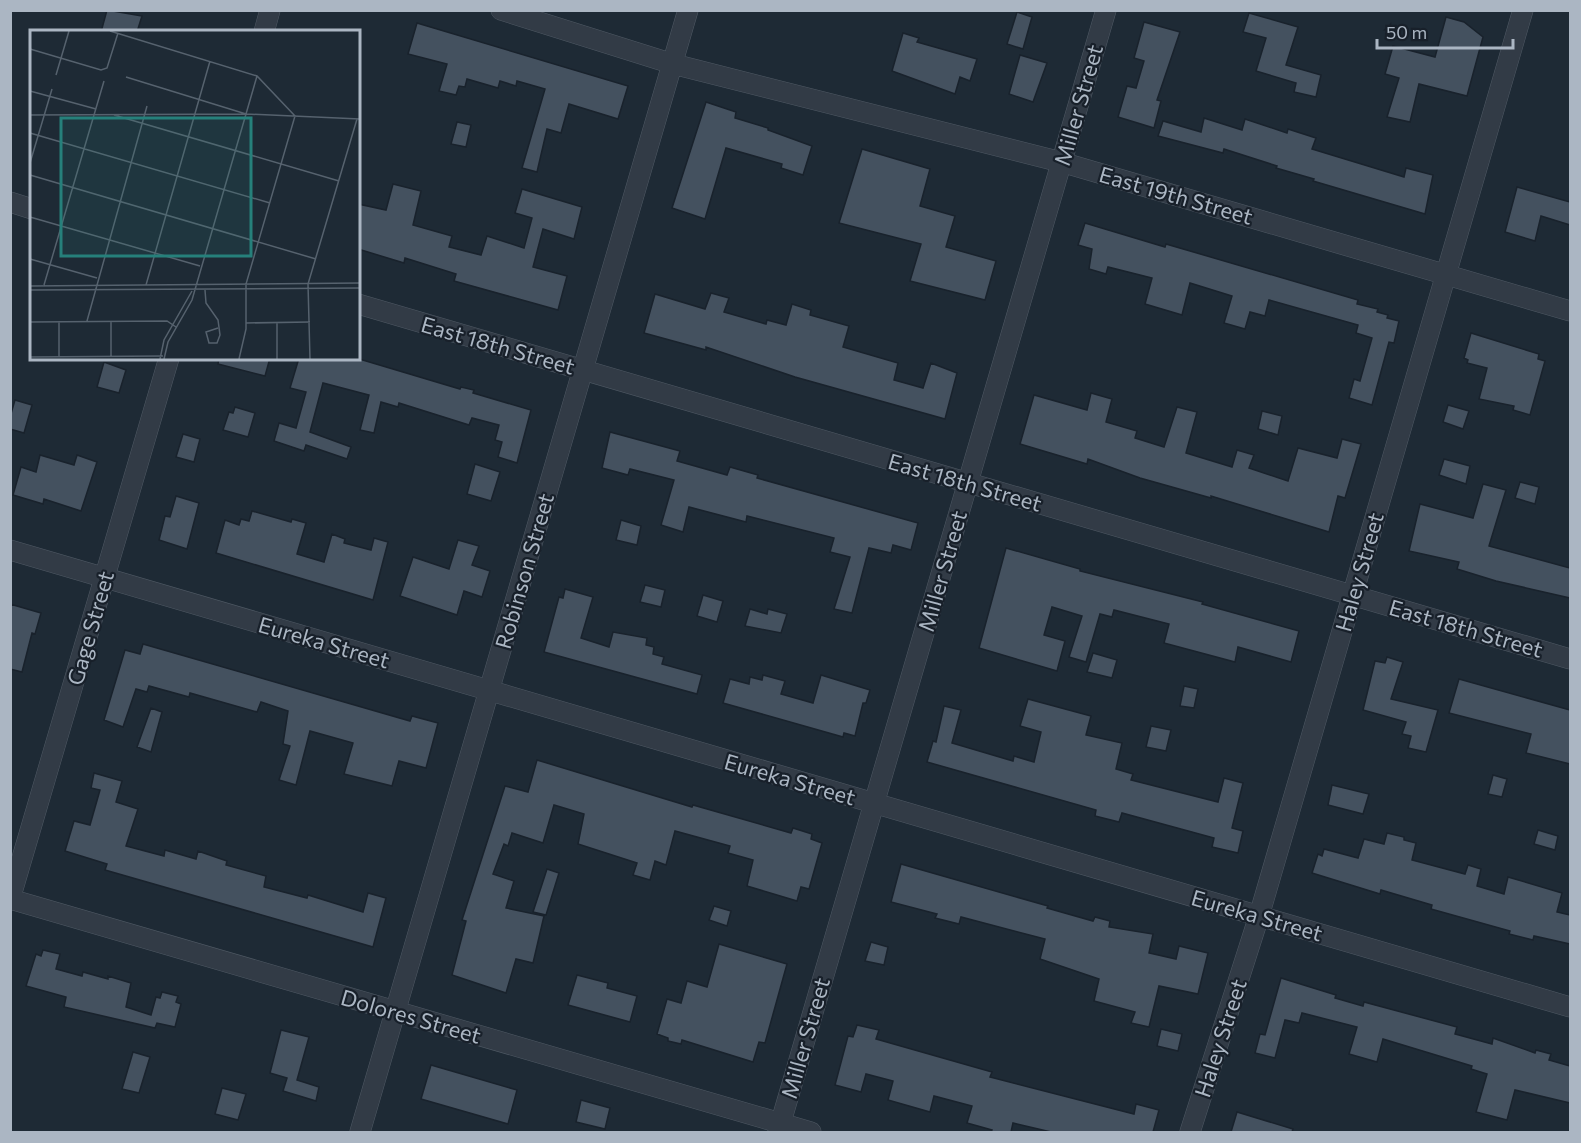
<svg xmlns="http://www.w3.org/2000/svg" width="1581" height="1143" viewBox="0 0 1581 1143" font-family="Commissioner,sans-serif">
<style>
.building{fill:#44515f;stroke:#19222c;stroke-width:1.5}
.lines{fill:none;stroke-linecap:round;stroke-linejoin:round}
.minor-casing{stroke:#4f5964;stroke-width:21}
.minor{stroke:#323b46;stroke-width:20}
.labels{text-anchor:middle;dominant-baseline:central;stroke-width:4.5;stroke-linejoin:round;paint-order:stroke}
.street-label{font-size:22px;fill:#abb6c3;stroke:#18202a}
.inset-road{fill:none;stroke:#56626e;stroke-width:1.5}
.view{fill:#26807b;fill-opacity:0.15;stroke:#26807b;stroke-width:3}
.inset-edge{fill:none;stroke:#abb6c3;stroke-width:3}
</style>
<rect width="100%" height="100%" fill="#1e2a35"/>
<!-- building -->
<path class="building" d="M107 10 142 16 137 32H101Z
M1017 12 1032 17 1023 49 1007 44Z
M1249 13 1298 27 1286 65 1321 75 1316 97 1294 92 1296 83 1256 71 1266 38 1243 32Z
M1446 17 1464 22 1483 37 1467 96 1419 84 1410 122 1387 117 1399 78 1385 74 1393 46 1435 57Z
M1144 22 1180 32 1157 100 1161 101 1154 128 1118 117 1127 86 1136 88 1144 61 1134 58Z
M417 23 628 86 618 119 569 104 561 133 547 129 537 172 522 168 545 89 517 81 516 86 500 81 498 88 467 79 465 87 459 86 456 95 439 91 447 64 408 54Z
M903 33 919 38 917 42 977 59 970 81 960 77 955 94 892 71Z
M1020 55 1047 63 1033 102 1009 94Z
M706 102 736 112 735 118 768 128V130L812 146 803 175 781 168 782 164 726 148 705 219 672 208Z
M1204 118 1242 130 1245 119 1287 133 1288 129 1316 138 1312 149 1404 177 1406 168 1433 175 1425 214 1313 181 1314 179 1276 168 1277 166 1224 149 1223 153 1158 136 1163 121 1201 132Z
M457 122 471 125 466 147 451 144Z
M862 149 930 169 920 206 955 216 946 247 996 261 985 300 910 281 921 244 839 223Z
M393 184 421 191 413 225 452 236 449 247 481 255 487 236 524 248 532 218 515 213 522 189 582 207 574 239 543 229 533 267 567 276 558 310 454 281 456 274 405 258 404 263 358 249V204L386 210Z
M1517 187 1570 202V225L1541 216 1535 241 1505 232Z
M1085 223 1165 247 1166 244 1358 300 1357 304 1378 309 1377 312 1388 315 1387 318 1399 321 1394 343 1389 342 1372 405 1349 398 1354 379 1360 381 1372 338 1356 333 1358 325 1269 300 1265 316 1250 312 1245 329 1224 323 1232 296 1190 283 1182 315 1145 304 1152 278 1108 267 1106 274 1089 269 1092 249 1078 245Z
M711 293 729 298 724 312 766 324 767 320 786 325 792 304 811 310 810 315 849 326 843 347 898 363 894 380 923 388 931 363 957 373 945 419 795 377 706 347V350L644 333 655 294 705 309Z
M1471 333 1539 354 1538 359 1545 361 1530 415 1513 410 1514 406 1479 399 1487 368 1467 363 1468 360 1464 358Z
M219 358H270L265 376 218 364Z
M299 358H356L460 389 461 387 474 390 473 393 531 410 517 463 498 457 502 442 495 440 499 425 472 418 469 425 399 403 398 407 381 402 374 433 360 430 369 395 323 383 310 432 351 447 347 459 306 445 304 451 274 441 279 423 296 428 306 392 290 388Z
M104 362 126 370 119 393 97 387Z
M1091 393 1112 399 1106 422 1137 431 1135 438 1164 447 1177 407 1197 412 1186 453 1232 467 1237 450 1254 455 1249 468 1288 481 1298 448 1337 458 1342 439 1361 444 1345 498 1338 496 1329 532 1211 496V498L1140 478 1088 459 1087 464 1020 444 1034 395 1087 410Z
M15 400 32 405 24 433 10 429V417Z
M1448 405 1469 411 1463 429 1443 422Z
M235 407 255 413 248 437 223 430 229 412 233 413Z
M1262 411 1282 416 1278 435 1258 429Z
M610 432 680 451 677 461 727 475 730 467 758 475 757 478 918 523 911 550 893 545 891 553 869 548 852 613 834 609 850 557 830 552 834 538 747 516 746 522 689 507 683 532 661 525 674 480 630 469 628 475 602 468Z
M183 434 200 439 194 462 176 457Z
M40 455 74 465 77 455 97 462 81 511 44 499 43 504 13 495 21 467 36 472Z
M1444 459 1470 466 1466 484 1439 475Z
M475 464 500 472 491 501 467 494Z
M1520 482 1539 487 1535 504 1515 498Z
M1483 484 1506 490 1489 546 1570 568V598L1496 581 1457 569 1459 562 1409 551 1420 504 1473 518Z
M176 496 199 503 187 549 159 540 165 516 170 517Z
M252 511 291 522 292 519 306 523 297 554 324 562 332 534 345 539 344 543 371 550 374 538 388 542 373 600 216 553 225 520 239 525 241 519 249 521Z
M621 520 641 526 637 545 616 540Z
M458 540 479 546 472 565 490 571 482 597 464 591 457 615 400 596 413 557 449 569Z
M1006 548 1080 569V571L1203 602 1202 604 1299 631 1291 662 1238 647 1235 662 1164 643 1169 624 1114 610 1112 617 1100 614 1086 662 1069 657 1082 616 1052 607 1044 635 1065 641 1057 671 979 648Z
M645 585 665 590 661 607 640 602Z
M565 589 593 597 581 638 609 647 613 632 647 638 646 645 654 647 653 654 664 657 662 664 702 675 697 694 544 652 559 597 563 598Z
M703 595 723 601 717 622 697 616Z
M10 604 41 613 35 634 32 633 22 672 10 669Z
M750 609 767 614 768 609 787 614 781 633 745 626Z
M143 644 410 721 412 716 438 723 426 768 399 761 392 786 344 774 353 743 310 731 296 785 279 780 290 746 283 744 288 711 261 702 257 712 190 693 189 697 149 686 147 692 136 689 123 727 104 720 125 650 140 654Z
M1093 653 1117 660 1112 678 1087 672Z
M1387 657 1403 662 1391 699 1438 710 1426 752 1408 748 1411 736 1402 734 1406 722 1363 710 1375 661 1385 663Z
M763 675 785 681 781 694 813 703 821 675 870 690 866 703H863L855 736 844 733 843 737 723 703 730 679 749 684 750 677 762 680Z
M1459 679 1570 710V764L1526 753 1531 734 1449 713Z
M1184 686 1198 689 1194 708 1180 706Z
M1028 699 1091 716 1086 735 1122 743 1116 769 1133 774 1131 780 1218 802 1224 778 1243 783 1232 828 1243 831 1238 853 1212 847 1214 838 1122 813 1119 822 1095 816 1096 810 927 762 933 741 936 742 944 706 961 710 952 743 1013 761 1014 756 1034 762 1041 732 1020 726Z
M151 708 162 712 151 752 137 747Z
M1151 726 1171 730 1166 751 1146 747Z
M537 760 692 807 693 805 791 833 793 828 812 834 811 839 822 843 809 889 801 887 797 901 747 886 753 860 728 853 730 846 675 831 666 865 655 861 650 880 633 875 637 863 578 844 584 814 554 805 543 843 512 833 508 846 504 844 493 874 514 881 506 908 544 916 533 963 516 959 506 993 452 975 466 921 462 920 505 786 528 792Z
M94 773 122 781 116 802 138 809 126 846 164 856 165 850 196 859 198 851 227 861 226 865 266 876 264 887 307 898 308 895 363 912 368 893 386 898 373 947 105 870 107 864 65 851 74 821 90 825 100 790 91 788Z
M1493 775 1507 779 1502 797 1488 794Z
M1332 785 1369 794 1363 814 1328 805Z
M1538 830 1558 836 1555 850 1534 844Z
M1387 833 1404 837V840L1416 843 1412 860 1465 874 1468 865 1481 869 1477 886 1504 894 1508 877 1562 893 1557 912 1570 915V944L1534 936 1533 940 1509 934 1510 931 1431 909 1432 905 1381 890 1380 894 1312 873 1318 854 1322 856 1324 849 1358 858 1364 839 1384 844Z
M901 864 1048 906 1047 908 1093 921 1095 917 1110 921 1109 927 1153 934 1149 953 1176 959 1179 946 1208 953 1198 994 1159 986 1149 1027 1131 1023 1135 1012 1094 1001 1099 979 1040 959 1045 939 961 917 959 924 935 918 937 914 891 902Z
M547 869 559 873 546 915 533 912Z
M714 906 731 911 727 926 709 920Z
M871 942 888 947 884 965 865 961Z
M719 944 787 964 765 1043 759 1042 753 1062 682 1040 681 1044 668 1041V1038L657 1034 667 999 681 1003 687 981 707 987Z
M43 950 60 954 56 969 82 976 83 972 108 979V976L131 983 126 1007 151 1015 156 997 160 998 162 992 178 996 176 1002 181 1004 175 1027 157 1023 155 1028 64 1007 66 997 26 986 36 954 41 956Z
M577 975 608 983 607 988 637 996 630 1022 568 1005Z
M1281 978 1336 995 1335 998 1363 1006 1364 1002 1457 1027 1455 1034 1492 1044 1493 1038 1535 1053 1536 1050 1551 1054 1549 1060 1570 1066V1103L1515 1090 1507 1120 1476 1112 1487 1074 1471 1069 1472 1066 1383 1039 1377 1062 1349 1054 1357 1027 1302 1013 1299 1023 1285 1020 1275 1058 1255 1053 1260 1034 1265 1035Z
M857 1025 879 1030 876 1039 992 1072 990 1077 1134 1114 1136 1104 1159 1110 1153 1132H1051L1013 1123 1011 1132H991L992 1130 967 1123 972 1106 934 1096 930 1112 888 1100 893 1081 866 1074 861 1092 835 1085 848 1036 853 1037Z
M1161 1029 1182 1034 1178 1051 1157 1046Z
M281 1030 309 1037 297 1080 319 1087 316 1101 283 1091 287 1078 270 1073Z
M133 1052 150 1057 139 1093 122 1089Z
M431 1065 517 1090 508 1124 421 1099Z
M222 1088 246 1094 238 1120 215 1114Z
M581 1100 610 1108 605 1129 576 1122Z
M1237 1112 1293 1129 1292 1132H1231Z"/>
<g class="lines">
<!-- minor casing -->
<g class="minor-casing">
<path id="minor" d="M501 10 673 64 1061 162 1570 311
M264 32 270 10
M10 202 32 209
M358 304 1570 659
M169 358 10 899 811 1132
M10 550 1570 1007
M360 1132 688 10
M778 1132 1106 10
M1190 1132 1259 916 1523 10"/>
</g>
<!-- minor -->
<use href="#minor" class="minor"/>
</g>
<g class="labels">
<!-- street labels -->
<g class="street-label">
<text transform="translate(1078 105) rotate(-74)">Miller Street</text>
<text transform="translate(1176 195) rotate(16)">East 19th Street</text>
<text transform="translate(498 345) rotate(16)">East 18th Street</text>
<text transform="translate(965 482) rotate(16)">East 18th Street</text>
<text transform="translate(524 571) rotate(-74)">Robinson Street</text>
<text transform="translate(942 571) rotate(-74)">Miller Street</text>
<text transform="translate(1359 572) rotate(-74)">Haley Street</text>
<text transform="translate(90 628) rotate(-74)">Gage Street</text>
<text transform="translate(1466 628) rotate(16)">East 18th Street</text>
<text transform="translate(324 642) rotate(16)">Eureka Street</text>
<text transform="translate(790 779) rotate(16)">Eureka Street</text>
<text transform="translate(1257 915) rotate(16)">Eureka Street</text>
<text transform="translate(411 1016) rotate(16)">Dolores Street</text>
<text transform="translate(805 1038) rotate(-74)">Miller Street</text>
<text transform="translate(1220 1038) rotate(-72)">Haley Street</text>
</g>
</g>
<!-- overview -->
<g transform="translate(30 30)">
<rect width="330" height="330" fill="#1e2a35"/>
<path class="inset-road" d="M80 1 227 46 265 86 216 254V299L209 329M0 19 71 40 77 38 88 3M26 45 39 1M96 47 216 84M0 61 66 79M0 85 216 84 330 89M84 85 309 151M0 103 240 173M0 133 22 59M0 145 286 229M0 187 170 236M0 229 67 248M14 255 74 51M116 255 180 31M0 256 330 253M0 260 330 258M175 260 176 273 188 290 190 305 187 313H179L176 302 188 298M57 291 117 76M81 291V327M0 292 137 291 146 297M29 292V327M216 293 280 292M0 327 133 326M130 329 134 310 162 261M134 329 138 312 162 270 227 46M247 329V292M280 329 278 254 327 89"/>
<path class="view" d="M31 88H221V226H31Z"/>
<rect width="330" height="330" class="inset-edge"/>
</g>
<!-- border -->
<rect width="1581" height="1143" fill="none" stroke="#abb6c3" stroke-width="24"/>
<!-- scale -->
<path d="M1377 39v9h136v-9" fill="none" stroke="#abb6c3" stroke-width="3"/>
<text x="1386" y="39" font-size="18" fill="#abb6c3" stroke="#18202a" stroke-width="4.5" paint-order="stroke">50 m</text>
</svg>
